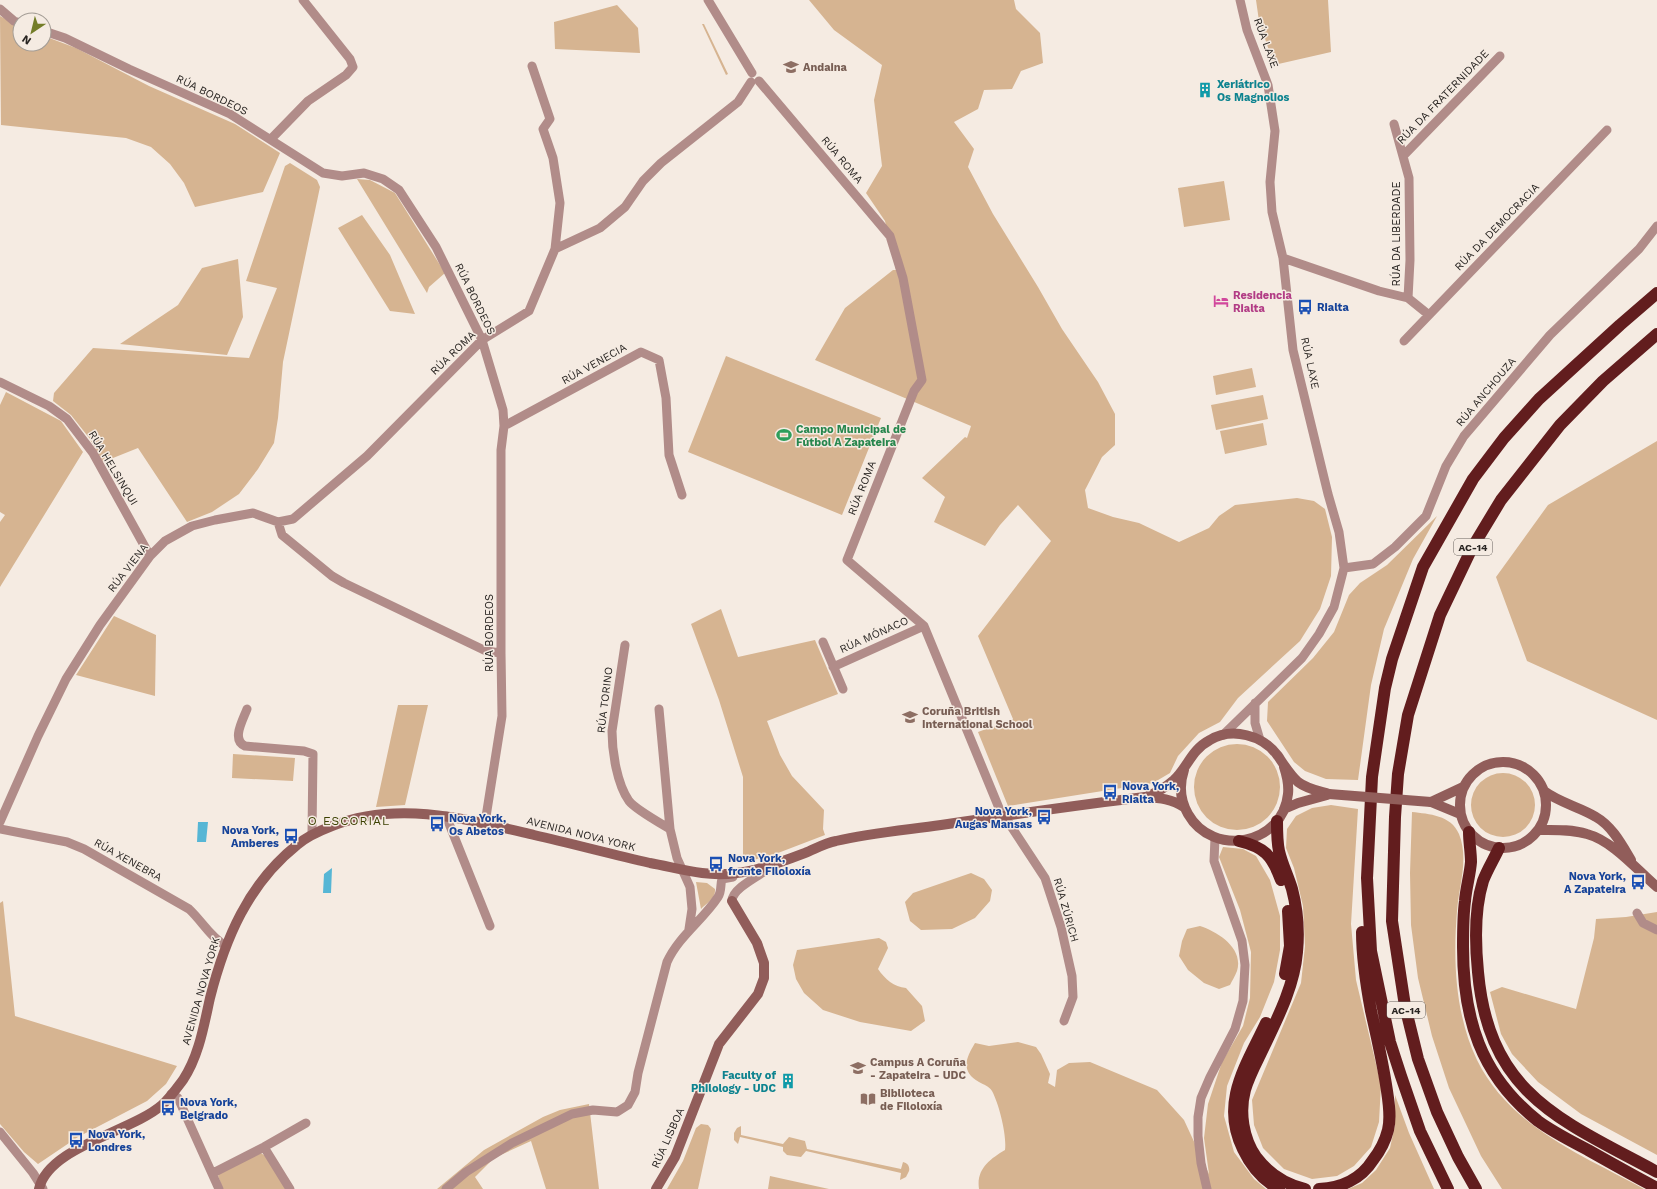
<svg xmlns="http://www.w3.org/2000/svg" width="1657" height="1189" viewBox="0 0 1657 1189" font-family="'Work Sans',sans-serif">
<style>
.green{fill:#d6b491}
.water{fill:#56b6d5}
.lines{fill:none;stroke-linecap:round;stroke-linejoin:round}
.street{stroke:#b18c89;stroke-width:9}
.secondary{stroke:#915d5a;stroke-width:10}
.highway{stroke:#621d1e;stroke-width:12}
.secondary-bridge{stroke:#915d5a;stroke-width:10}
.labels{text-anchor:middle;dominant-baseline:central;stroke-width:3;stroke-linejoin:round;paint-order:stroke}
.shield{fill:#f5ebe2;stroke:#66605c;stroke-width:1}
.shield-label{font-size:10px;font-weight:bold;fill:#292522}
.street-label{font-size:11px;fill:#292522;stroke:#f5ebe2}
.education-label{font-size:11px;font-weight:bold;fill:#785e54;stroke:#f5ebe2;text-anchor:start}
.culture-label{font-size:11px;font-weight:bold;fill:#0d838f;stroke:#f5ebe2;text-anchor:start}
.hotel-label{font-size:11px;font-weight:bold;fill:#b23c85;stroke:#f5ebe2;text-anchor:start}
.transit-label{font-size:11px;font-weight:bold;fill:#164399;stroke:#f5ebe2;text-anchor:start}
.leisure-label{font-size:11px;font-weight:bold;fill:#27864d;stroke:#f5ebe2;text-anchor:start}
.neighbourhood-label{font-size:12px;letter-spacing:1px;fill:#3b4001;stroke:#f5ebe2}
</style>
<rect width="100%" height="100%" fill="#f5ebe2"/>
<!-- green -->
<path class="green" d="M809 0H1014L1016 9 1040 33 1043 63 1021 71 1012 89 984 90 978 109 954 122 974 149 968 167 993 214 1038 287 1062 329 1098 382 1115 414V445L1102 457 1085 490 1088 508 1113 517 1139 523 1179 542 1209 528 1219 516 1235 505 1297 498 1314 501 1325 509 1332 537 1331 576 1320 609 1300 641 1238 698 1220 722 1199 733 1178 756 1170 773 1153 783 1008 806 978 732 1013 719 978 636 1051 541 1018 505 1000 525 985 546 934 522 945 497 922 478 965 437 967 438 971 426 815 360 845 308 893 270H896L885 221 866 193 882 166 874 100 882 65 834 30Z
M1256 0H1328L1331 52 1274 65 1259 21Z
M617 5 638 28 640 53 555 49 554 22Z
M0 16 20 27V44H44V36L76 48 149 86 235 124 280 153 263 192 195 207 184 183 170 164 151 147 126 138 1 125Z
M702 24H704L728 74 726 75Z
M290 163 317 180 320 187 283 362 278 418 274 443 258 469 239 494 212 512 187 522 138 448 103 462 90 439 71 415 53 401 54 393 93 348 249 358 277 288 246 281 285 166Z
M357 179 370 180 395 193 445 273 429 287 427 293Z
M1224 181 1230 220 1184 227 1178 188Z
M362 215 390 255 415 314 390 311 338 228Z
M238 259 243 317 227 355 120 344 178 305 202 268Z
M726 356 881 418 842 515 688 452Z
M1252 368 1256 387 1216 395 1213 376Z
M6 392 61 421 83 452 0 587V522L5 515 0 512V405Z
M1263 395 1268 419 1216 430 1211 405Z
M1263 423 1267 445 1225 454 1220 431Z
M1657 441V720L1527 661 1496 577 1548 505Z
M1437 516 1413 559 1384 629 1371 685 1358 780 1326 779 1305 771 1294 762 1267 721 1268 702 1313 658 1334 632 1349 595 1360 583 1387 565Z
M721 609 738 657 815 640 838 694 767 721 780 755 792 776 824 810 823 829 825 835 778 853 743 863V777L719 700 691 624Z
M114 616 156 635 155 696 76 675Z
M398 705H428L405 805 376 807Z
M1194 787a43 43 0 1 1 86 0a43 43 0 1 1-86 0Z
M233 754 295 758 293 781 232 778Z
M1471 805a32 32 0 1 1 64 0a32 32 0 1 1-64 0Z
M1331 805 1358 809 1351 924 1356 980 1381 1085 1379 1122 1371 1147 1354 1166 1337 1176 1312 1179 1284 1169 1263 1148 1254 1125 1252 1100 1301 983 1305 946 1303 906 1294 868 1286 848 1287 829 1296 816 1312 808Z
M1412 812C1429 814 1451 815 1459 834 1469 859 1459 885 1457 911 1453 961 1455 1014 1477 1060 1510 1127 1582 1155 1644 1189H1502L1481 1156 1449 1088 1432 1036 1418 978 1411 925 1410 873Z
M1223 847 1243 849 1256 856 1270 880 1280 916V950L1274 982 1260 1017 1244 1043 1227 1086 1224 1116 1234 1152 1254 1179 1266 1189H979C976 1169 990 1159 1005 1150 1007 1135 999 1104 992 1091 989 1086 984 1085 979 1082 960 1071 966 1058 975 1043L989 1046 1018 1042 1036 1047 1041 1054 1050 1074 1048 1083 1055 1087 1057 1070 1069 1063 1090 1062 1157 1090 1184 1120 1209 1174 1204 1138 1208 1104 1222 1062 1243 1026 1250 998 1251 952 1240 910 1219 857Z
M971 873 984 879 992 890 990 901 975 918 952 929 921 930 910 921 905 902 913 893Z
M696 882 707 883 715 889C716 898 707 903 701 909Z
M3 901 15 1016 177 1066 166 1084 147 1101 78 1137 38 1164 24 1152 0 1124V903Z
M1657 912V1155L1581 1114 1538 1082 1512 1054 1501 1034 1490 992 1502 987 1576 1009 1594 938 1596 919 1626 917Z
M1200 926C1218 932 1244 948 1237 971 1235 976 1232 981 1230 985L1219 989 1204 983 1188 970 1179 956 1182 941 1187 929Z
M879 938 886 942 888 948 878 969C885 979 894 987 906 988L922 1006 925 1021 911 1031 860 1022 823 1010 804 993 796 979 793 965 797 950Z
M1395 1095 1409 1133 1434 1189H1348L1362 1183 1376 1170 1390 1148 1395 1125Z
M589 1104 599 1189H546L531 1141 494 1158 475 1177 483 1189H437L484 1150 543 1117 560 1110Z
M701 1124 708 1125 711 1129 698 1189H667L683 1161 696 1128Z
M741 1126V1135L783 1144 789 1137 805 1141 807 1149 901 1169 903 1162C908 1163 910 1167 909 1171L906 1177 900 1180 901 1173 806 1151 801 1157 787 1155 783 1151V1147L740 1137 738 1144 734 1140V1133L737 1128Z
M261 1153 265 1156 288 1189H223L218 1176 220 1172Z
M770 1176 829 1189H768Z"/>
<!-- water -->
<path class="water" d="M198 822H208L206 842H197Z
M332 868 331 893H323L324 874Z"/>
<g class="lines">
<!-- street -->
<path class="street" d="M708 0 752 73
M0 9 14 21 20 23
M44 31 65 38 129 69 230 114 323 173 342 176 364 173 383 179 399 190 436 247 482 340 503 410 504 426 501 450V653L502 716 485 823
M532 66 550 119 543 129 553 158 560 203 555 249
M759 81 890 236 903 278 922 380 914 391 847 560 924 626 999 808 1045 878 1061 927 1072 976 1073 997 1064 1021
M1394 124 1409 178 1410 260 1408 298
M271 139 308 101 346 75 353 67 350 59 303 0
M1403 156 1500 56
M1283 258 1379 291 1408 298 1429 315
M1404 341 1607 130
M0 382 49 406 67 419 93 453 150 556
M504 426 641 352 659 360 666 398 669 455 682 495
M278 522 282 535 332 576 344 583 486 651 501 653
M1344 568 1373 564 1395 547 1426 516 1446 466 1464 436 1550 335 1639 249 1657 226
M823 642 843 689
M625 645 612 731C612 752 617 784 629 801 635 809 660 823 670 829
M833 667 924 626
M1255 703V723L1260 740
M247 709C243 720 231 740 245 746L304 751 313 754 312 834
M659 709 670 829 677 858 690 887 692 909 689 929
M1223 735 1302 658 1319 634 1334 607 1344 568 1339 532 1328 494 1293 350 1283 258 1272 212 1270 182 1275 131 1268 85 1247 30 1240 0
M446 816 490 926
M0 822 38 736 66 679 100 625 150 556 165 541 192 526 215 520 253 513 278 522 293 519 367 456 482 340 529 311 555 249 600 228 625 207 643 181 661 163 738 102 751 82
M0 829 67 842 84 849 189 909C202 921 210 937 226 946
M732 901C732 888 761 875 771 867
M1637 913 1643 923 1657 930
M171 1094 178 1098 219 1189
M0 1132 33 1173 43 1189
M264 1147 290 1189
M213 1173 264 1147 306 1123
M446 1189 466 1172 512 1143 572 1114 593 1110 617 1112 628 1105 635 1092 638 1073 667 962C679 936 703 920 718 897 722 891 720 885 722 879L733 877
M1207 1189 1201 1163 1198 1136V1117L1201 1098 1210 1077 1235 1029 1243 1001 1245 965 1242 941 1214 861 1215 838"/>
<!-- secondary -->
<path class="secondary" d="M1460 805a43 43 0 1 1 86 0a43 43 0 1 1-86 0Z
M1184 770C1179 785 1180 800 1188 814 1213 858 1283 845 1288 794 1289 785 1287 776 1284 767
M1544 791C1560 803 1580 807 1596 817 1612 826 1622 845 1631 860
M1148 796C1158 792 1166 787 1174 780 1188 767 1191 750 1210 740 1232 727 1263 735 1278 756 1284 765 1290 775 1298 782 1307 789 1319 791 1329 794
M1431 802 1463 787
M1431 802 1460 814
M1284 809 1298 803 1327 795
M1538 830C1554 830 1571 829 1587 834 1613 841 1637 870 1657 887
M39 1189C48 1147 131 1132 162 1105 169 1099 177 1088 183 1080 199 1056 204 1025 210 998 225 939 248 884 297 845 307 836 319 831 332 826 398 800 467 819 534 835 573 844 611 854 650 863 667 866 685 871 702 873 740 878 771 866 805 853 815 849 825 843 836 841 870 833 906 830 941 825 1009 815 1077 805 1145 797 1160 798 1172 799 1184 807
M656 1189 675 1157 719 1044 758 994 764 978V963L757 943 732 901"/>
<!-- highway -->
<path class="highway" d="M1277 821C1277 831 1277 842 1279 851 1282 864 1288 876 1292 889 1297 908 1299 931 1297 952 1294 989 1275 1023 1259 1057 1254 1067 1248 1079 1245 1090 1239 1112 1243 1138 1256 1157 1269 1174 1284 1184 1305 1189
M1469 832C1469 842 1471 852 1471 862 1470 875 1466 888 1465 901 1463 916 1463 932 1463 947 1463 1018 1480 1075 1538 1121 1553 1132 1571 1141 1588 1150 1611 1163 1634 1176 1657 1188
M1239 841C1264 847 1272 855 1281 880
M1499 848C1494 859 1487 870 1483 881 1474 910 1475 942 1478 972 1489 1095 1561 1120 1657 1172
M1285 974 1290 946 1288 911
M1266 1023C1246 1066 1220 1102 1243 1149 1251 1166 1263 1180 1279 1189
M1319 1189C1341 1188 1361 1179 1373 1160 1380 1151 1385 1142 1388 1130 1391 1118 1389 1104 1387 1091 1383 1064 1377 1037 1371 1011 1366 984 1362 959 1362 932
M1448 1189 1420 1131 1401 1076 1390 1042 1371 951 1367 878 1372 777 1385 688 1392 659 1423 567 1473 479 1504 438 1539 399 1620 325 1657 293
M1476 1189 1458 1157 1437 1112 1418 1059 1405 1006 1392 921 1395 817 1398 774 1408 715 1440 615 1472 548 1501 500 1560 425 1603 381 1657 334"/>
<!-- secondary-bridge -->
<path class="secondary-bridge" d="M1329 794 1431 802"/>
</g>
<!-- icons -->
<defs>
<g id="school-bare" transform="scale(1.2)"><path d="M0-5L7-2L0 1L-7-2ZM-4 1L0 2.5L4 1V4Q0 6-4 4Z" fill="#8d6e63" stroke="#f5ebe2" stroke-width="2.5" paint-order="stroke"/></g>
<g id="building-bare" transform="scale(1.2)"><path d="M-4-6H4V6H1V3H-1V6H-4ZM-2.5-4.3h1.7v1.8h-1.7ZM.8-4.3h1.7v1.8H.8ZM-2.5-1h1.7V.8h-1.7ZM.8-1h1.7V.8H.8Z" fill="#0f9aa8" stroke="#f5ebe2" stroke-width="2.5" paint-order="stroke"/></g>
<g id="hotel-bare" transform="scale(1.2)"><path d="M-6-4.5h1.5V1H6V5H4.5V3h-9V5H-6ZM-4 0a1.8 1.8 0 1 1 3.6 0ZM.5 0V-2.5h3Q6-2.5 6 0Z" fill="#d1479c" stroke="#f5ebe2" stroke-width="2.5" paint-order="stroke"/></g>
<g id="bus-bare" transform="scale(1.2)"><path d="M-5-6H5V4H4V6H2V4H-2V6H-4V4H-5ZM-3.5-4V0h7V-4ZM-3.5 1.2v1.5H-2V1.2ZM2 1.2v1.5H3.5V1.2Z" fill="#1a4fb4" stroke="#f5ebe2" stroke-width="2.5" paint-order="stroke"/></g>
<g id="stadium-bare" transform="scale(1.2)"><path d="M0-5a6.5 5 0 1 0 0 10a6.5 5 0 1 0 0-10ZM-3.5-1.8h7v3.6h-7Z" fill="#2e9e5b" stroke="#f5ebe2" stroke-width="2.5" paint-order="stroke"/></g>
<g id="university-bare" transform="scale(1.2)"><path d="M0-5L7-2L0 1L-7-2ZM-4 1L0 2.5L4 1V4Q0 6-4 4Z" fill="#8d6e63" stroke="#f5ebe2" stroke-width="2.5" paint-order="stroke"/></g>
<g id="library-bare" transform="scale(1.2)"><path d="M-6-4Q-3-5.5-.7-3.5V5Q-3 3-6 4ZM6-4Q3-5.5 .7-3.5V5Q3 3 6 4Z" fill="#8d6e63" stroke="#f5ebe2" stroke-width="2.5" paint-order="stroke"/></g>
</defs>
<g fill-rule="evenodd">
<use href="#school-bare" x="791" y="67"/>
<use href="#building-bare" x="1205" y="90"/>
<use href="#hotel-bare" x="1221" y="301"/>
<use href="#bus-bare" x="1305" y="307"/>
<use href="#stadium-bare" x="784" y="435"/>
<use href="#school-bare" x="910" y="717"/>
<use href="#bus-bare" x="1110" y="792"/>
<use href="#bus-bare" x="1044" y="817"/>
<use href="#bus-bare" x="437" y="824"/>
<use href="#bus-bare" x="291" y="836"/>
<use href="#bus-bare" x="716" y="864"/>
<use href="#bus-bare" x="1638" y="882"/>
<use href="#university-bare" x="858" y="1068"/>
<use href="#building-bare" x="788" y="1081"/>
<use href="#library-bare" x="868" y="1099"/>
<use href="#bus-bare" x="168" y="1108"/>
<use href="#bus-bare" x="76" y="1140"/>
</g>
<g class="labels">
<!-- shield labels -->
<g class="shield">
<rect x="1454" y="539" width="38" height="16" rx="3"/>
<rect x="1387" y="1002" width="38" height="16" rx="3"/>
</g>
<g class="shield-label">
<text x="1473" y="547">AC-14</text>
<text x="1406" y="1010">AC-14</text>
</g>
<!-- street labels -->
<g class="street-label">
<text transform="translate(1266 43) rotate(70)">RÚA LAXE</text>
<text transform="translate(212 95) rotate(26)">RÚA BORDEOS</text>
<text transform="translate(1443 97) rotate(-46)">RÚA DA FRATERNIDADE</text>
<text transform="translate(842 160) rotate(50)">RÚA ROMA</text>
<text transform="translate(1497 227) rotate(-46)">RÚA DA DEMOCRACIA</text>
<text transform="translate(1396 234) rotate(-90)">RÚA DA LIBERDADE</text>
<text transform="translate(475 299) rotate(64)">RÚA BORDEOS</text>
<text transform="translate(453 353) rotate(-44)">RÚA ROMA</text>
<text transform="translate(1310 363) rotate(78)">RÚA LAXE</text>
<text transform="translate(594 364) rotate(-29)">RÚA VENECIA</text>
<text transform="translate(1486 392) rotate(-50)">RÚA ANCHOUZA</text>
<text transform="translate(113 468) rotate(59)">RÚA HELSINQUI</text>
<text transform="translate(862 488) rotate(-68)">RÚA ROMA</text>
<text transform="translate(128 568) rotate(-52)">RÚA VIENA</text>
<text transform="translate(489 633) rotate(-90)">RÚA BORDEOS</text>
<text transform="translate(874 635) rotate(-24)">RÚA MÓNACO</text>
<text transform="translate(605 700) rotate(-83)">RÚA TORINO</text>
<text transform="translate(581 834) rotate(14)">AVENIDA NOVA YORK</text>
<text transform="translate(128 860) rotate(29)">RÚA XENEBRA</text>
<text transform="translate(1066 910) rotate(74)">RÚA ZÚRICH</text>
<text transform="translate(201 991) rotate(-74)">AVENIDA NOVA YORK</text>
<text transform="translate(668 1138) rotate(-66)">RÚA LISBOA</text>
</g>
<!-- education labels -->
<g class="education-label">
<text x="803" y="67">Andaina</text>
<text x="922" y="711">Coruña British<tspan x="922" dy="13">International School</tspan></text>
<text x="870" y="1062">Campus A Coruña<tspan x="870" dy="13">- Zapateira - UDC</tspan></text>
<text x="880" y="1093">Biblioteca<tspan x="880" dy="13">de Filoloxía</tspan></text>
</g>
<!-- culture labels -->
<g class="culture-label">
<text x="1217" y="84">Xeriátrico<tspan x="1217" dy="13">Os Magnolios</tspan></text>
<text x="776" y="1075" text-anchor="end">Faculty of<tspan x="776" dy="13">Philology - UDC</tspan></text>
</g>
<!-- hotel labels -->
<g class="hotel-label">
<text x="1233" y="295">Residencia<tspan x="1233" dy="13">Rialta</tspan></text>
</g>
<!-- transit labels -->
<g class="transit-label">
<text x="1317" y="307">Rialta</text>
<text x="1122" y="786">Nova York,<tspan x="1122" dy="13">Rialta</tspan></text>
<text x="1032" y="811" text-anchor="end">Nova York,<tspan x="1032" dy="13">Augas Mansas</tspan></text>
<text x="449" y="818">Nova York,<tspan x="449" dy="13">Os Abetos</tspan></text>
<text x="279" y="830" text-anchor="end">Nova York,<tspan x="279" dy="13">Amberes</tspan></text>
<text x="728" y="858">Nova York,<tspan x="728" dy="13">fronte Filoloxía</tspan></text>
<text x="1626" y="876" text-anchor="end">Nova York,<tspan x="1626" dy="13">A Zapateira</tspan></text>
<text x="180" y="1102">Nova York,<tspan x="180" dy="13">Belgrado</tspan></text>
<text x="88" y="1134">Nova York,<tspan x="88" dy="13">Londres</tspan></text>
</g>
<!-- leisure labels -->
<g class="leisure-label">
<text x="796" y="429">Campo Municipal de<tspan x="796" dy="13">Fútbol A Zapateira</tspan></text>
</g>
<!-- neighbourhood labels -->
<g class="neighbourhood-label">
<text x="349" y="821">O ESCORIAL</text>
</g>
</g>
<!-- north arrow -->
<g transform="translate(32 32) rotate(215)"><circle r="19" fill="#f5ebe2" stroke="#a39c95"/>
<path d="M0-3L7 15L0 10L-7 15Z" fill="#747d28"/>
<text y="-6" font-size="11" font-weight="bold" text-anchor="middle" fill="#292522">N</text>
</g>
</svg>
